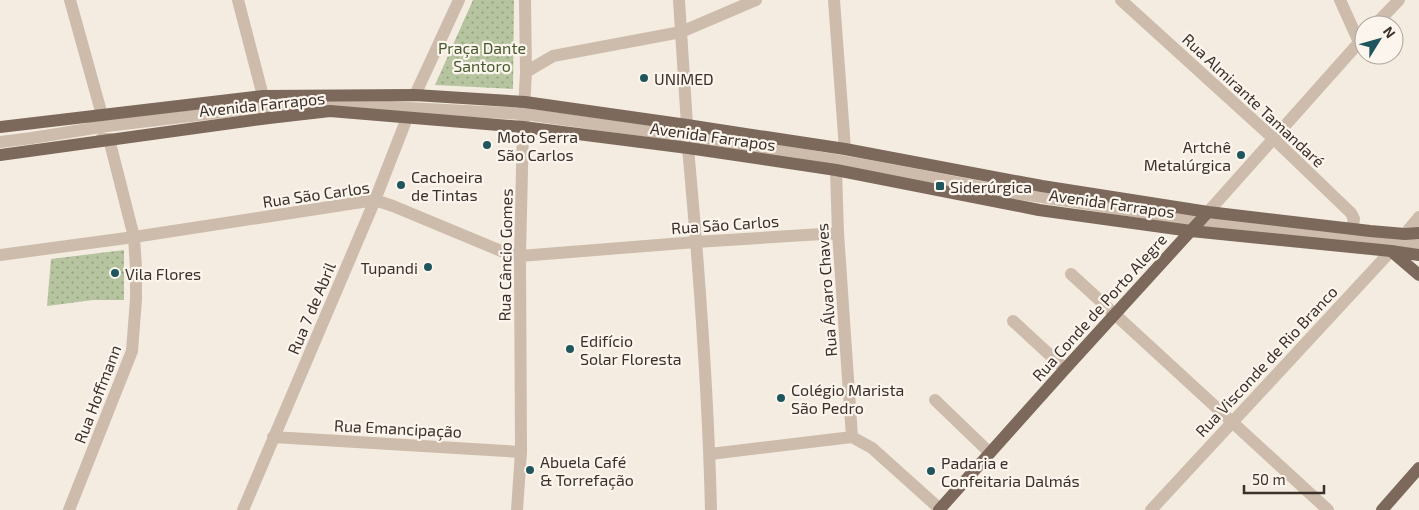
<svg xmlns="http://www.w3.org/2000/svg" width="1419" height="510" viewBox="0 0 1419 510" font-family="'Exo 2',sans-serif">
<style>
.grass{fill:url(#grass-dots)}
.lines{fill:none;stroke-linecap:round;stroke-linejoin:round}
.minor{stroke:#cdbcab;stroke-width:12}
.major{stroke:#7d685c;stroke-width:12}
.poi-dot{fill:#1f565e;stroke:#fbf5ed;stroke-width:2}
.labels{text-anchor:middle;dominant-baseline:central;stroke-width:4.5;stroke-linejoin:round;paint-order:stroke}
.park-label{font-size:16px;fill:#475a2e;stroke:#fbf5ed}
.poi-label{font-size:16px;fill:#3b302b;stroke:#fbf5ed;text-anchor:start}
.street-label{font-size:16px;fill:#3b302b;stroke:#fbf5ed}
</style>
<defs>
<pattern id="grass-dots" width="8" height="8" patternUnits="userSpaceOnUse" patternTransform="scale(1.25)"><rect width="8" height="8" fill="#b6c49f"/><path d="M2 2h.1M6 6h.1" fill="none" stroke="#95a082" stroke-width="1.8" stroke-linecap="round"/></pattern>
</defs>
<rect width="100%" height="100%" fill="#f4ece0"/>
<!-- grass -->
<path class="grass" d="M473 0H514L513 89 435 85Z
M124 250V300H93L47 306 51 259Z"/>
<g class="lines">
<!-- minor -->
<path class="minor" d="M70 0 102 115 92 119
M238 0 263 96
M679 0 687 125 696 129
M834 0 845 149
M1121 0 1274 139 1351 213 1354 219 1352 229
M1340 0 1359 42
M1375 25 1399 0
M526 72 553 56 681 32 756 0
M415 95 459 0
M0 142 32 138 107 126 267 107 330 104 524 114 727 142 864 165 1001 191 1199 221 1419 244
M698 147 688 148C699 268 708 389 711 510
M836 170 838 233 852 437
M1208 212 1364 37
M1405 234 1419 217
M0 255 134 237 375 200 393 206 506 253 520 256 696 242 838 233
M1071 274 1328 510
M1013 321 1065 369
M935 400 990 453
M273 437 521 452
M710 454 852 437 872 448 941 510
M69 510 132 351 136 299V268L134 237 109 139H101
M243 510 375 200 407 118
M517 510 521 452 520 256 523 127 526 72 525 0
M1151 510 1391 251"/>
<!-- major -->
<path class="major" d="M0 127 263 96 415 95 525 102 687 125 845 149 1042 186 1208 212 1370 231 1405 234 1419 233
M0 155 269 118 330 111 523 127 688 148 836 170 1039 210 1191 231 1391 251 1419 255
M1391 251 1419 275
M939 510 1065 369 1208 212
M1382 510 1419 468"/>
</g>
<!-- markers -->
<g class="poi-dot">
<circle cx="644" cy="78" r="5"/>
<circle cx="487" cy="145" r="5"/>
<circle cx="1241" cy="155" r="5"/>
<circle cx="401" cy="185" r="5"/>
<rect x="935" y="181" width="10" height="10" rx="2.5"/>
<circle cx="428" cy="267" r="5"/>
<circle cx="115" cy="273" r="5"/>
<circle cx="570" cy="349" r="5"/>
<circle cx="781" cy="398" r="5"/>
<circle cx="530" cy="470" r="5"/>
<circle cx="931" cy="471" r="5"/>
</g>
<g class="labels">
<!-- park labels -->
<g class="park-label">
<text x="482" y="47">Praça Dante<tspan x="482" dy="18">Santoro</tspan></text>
</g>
<!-- poi labels -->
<g class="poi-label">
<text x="654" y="78">UNIMED</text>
<text x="497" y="136">Moto Serra<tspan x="497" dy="18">São Carlos</tspan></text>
<text x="1231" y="146" text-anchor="end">Artchê<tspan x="1231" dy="18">Metalúrgica</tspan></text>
<text x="411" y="176">Cachoeira<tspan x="411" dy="18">de Tintas</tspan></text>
<text x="950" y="186">Siderúrgica</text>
<text x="418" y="267" text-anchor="end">Tupandi</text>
<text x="125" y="273">Vila Flores</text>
<text x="580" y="340">Edifício<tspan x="580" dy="18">Solar Floresta</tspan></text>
<text x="791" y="389">Colégio Marista<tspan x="791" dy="18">São Pedro</tspan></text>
<text x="540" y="461">Abuela Café<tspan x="540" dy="18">&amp; Torrefação</tspan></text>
<text x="941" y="462">Padaria e<tspan x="941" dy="18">Confeitaria Dalmás</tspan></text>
</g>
<!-- street labels -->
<g class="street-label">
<text transform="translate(1254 100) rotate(43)">Rua Almirante Tamandaré</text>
<text transform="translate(262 104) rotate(-6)">Avenida Farrapos</text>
<text transform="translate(713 136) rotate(8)">Avenida Farrapos</text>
<text transform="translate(316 194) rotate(-8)">Rua São Carlos</text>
<text transform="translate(1112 203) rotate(8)">Avenida Farrapos</text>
<text transform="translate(725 224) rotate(-4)">Rua São Carlos</text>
<text transform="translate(505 255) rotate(-89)">Rua Câncio Gomes</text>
<text transform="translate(826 290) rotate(-94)">Rua Álvaro Chaves</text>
<text transform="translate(1099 307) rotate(-48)">Rua Conde de Porto Alegre</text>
<text transform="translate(311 308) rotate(-67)">Rua 7 de Abril</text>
<text transform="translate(1266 361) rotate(-47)">Rua Visconde de Rio Branco</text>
<text transform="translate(97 394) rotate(-69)">Rua Hoffmann</text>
<text transform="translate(398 428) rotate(3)">Rua Emancipação</text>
</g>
</g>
<!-- north arrow -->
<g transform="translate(1379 40) rotate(53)"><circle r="24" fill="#fbf5ed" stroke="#aea69f"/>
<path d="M0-4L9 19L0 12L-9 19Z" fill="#1f565e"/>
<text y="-8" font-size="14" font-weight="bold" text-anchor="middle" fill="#3b302b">N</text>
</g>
<!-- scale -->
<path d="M1244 485v8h80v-8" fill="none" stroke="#3b302b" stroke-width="2.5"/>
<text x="1252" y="485" font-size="15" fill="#3b302b" stroke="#fbf5ed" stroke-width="4" paint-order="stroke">50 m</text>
</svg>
